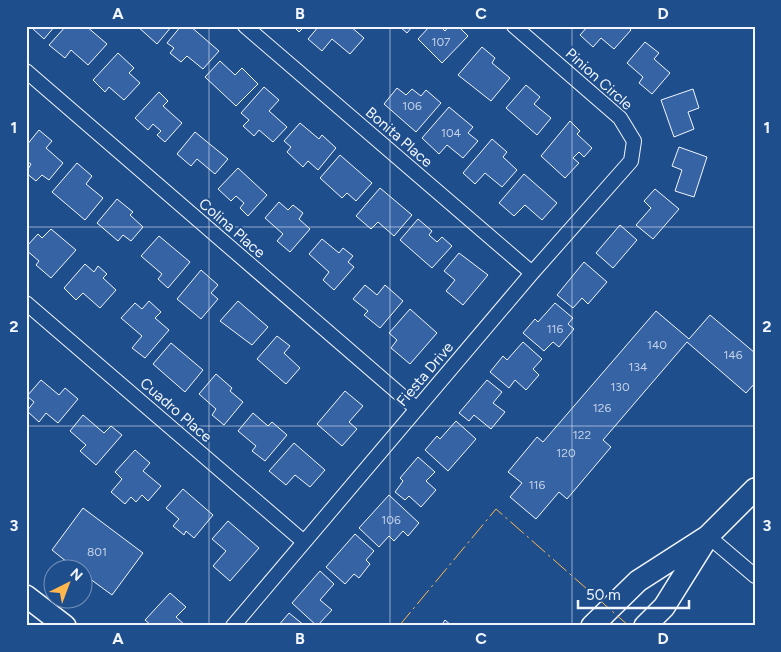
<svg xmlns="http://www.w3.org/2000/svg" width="781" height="652" viewBox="0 0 781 652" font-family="Figtree,sans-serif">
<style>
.building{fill:#3563a3;stroke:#f2f6ff}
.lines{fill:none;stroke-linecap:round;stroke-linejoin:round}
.minor-casing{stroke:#f2f6ff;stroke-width:16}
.primary-casing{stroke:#f2f6ff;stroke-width:24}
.minor{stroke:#1f4e8c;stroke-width:14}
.primary{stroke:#1f4e8c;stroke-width:21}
.power{stroke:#ffb74d;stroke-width:1;stroke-dasharray:18 4 2.5 4;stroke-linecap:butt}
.grid{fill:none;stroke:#f2f6ff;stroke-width:1;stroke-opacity:0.55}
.labels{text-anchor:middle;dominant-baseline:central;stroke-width:4;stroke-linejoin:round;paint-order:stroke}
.number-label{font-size:12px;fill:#c3d1e8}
.street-label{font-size:15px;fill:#f2f6ff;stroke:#1f4e8c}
.neatline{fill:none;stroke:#f2f6ff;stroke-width:2}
.grid-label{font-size:16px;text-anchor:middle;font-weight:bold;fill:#f2f6ff}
</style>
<rect width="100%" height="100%" fill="#1f4e8c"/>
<!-- building -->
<path class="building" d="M33 26H55L44 39 32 28Z
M66 26H86L107 44 88 65 71 50 65 58 49 45Z
M137 26H172L157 44Z
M181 26H190L219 51 203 69 187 56 181 62 170 53 174 48 167 43Z
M293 26H305L299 32Z
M319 26H350L364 38 350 54 332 39 322 51 308 39Z
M399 26H413L407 33Z
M430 26H440L445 31 449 26H458L468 36 442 63 418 39Z
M588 26H627L631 30 614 49 601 38 593 47 580 35Z
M645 42 659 53 654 59 670 73 652 94 639 83 643 77 627 63Z
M482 47 495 58 492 63 510 78 491 101 458 75Z
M118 53 134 68 129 73 140 83 124 100 109 87 105 92 93 80Z
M220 61 235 75 242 68 258 84 236 106 205 77Z
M526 85 540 97 534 104 551 118 537 135 506 108Z
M264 87 279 100 269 111 287 127 273 142 259 130 254 136 243 126 249 120 241 113Z
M397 88 406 95 412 89 421 96 426 90 441 103 416 132 384 104Z
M693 89 699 108 688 112 694 129 674 137 661 100Z
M159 92 168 101 163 106 182 123 165 142 157 135 161 131 153 124 148 130 135 118Z
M449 107 473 127 468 133 478 141 463 158 447 145 439 154 422 138Z
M570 121 580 131 577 134 592 148 584 157 579 152 573 158 579 163 565 178 541 156Z
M300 123 319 139 322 135 336 148 318 170 308 161 303 167 287 152 291 147 284 141Z
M39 130 52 141 46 148 63 163 49 180 42 175 36 181 26 173 31 164 26 161V146Z
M195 132 228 159 215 174 197 159 191 166 177 154Z
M492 139 507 152 503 157 517 170 502 187 485 173 475 184 463 173Z
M679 147 707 157 694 197 675 191 682 170 672 166Z
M340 155 372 183 356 201 347 193 342 198 320 178Z
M77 163 92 176 86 184 103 198 85 220 52 192Z
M238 168 267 195 248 216 240 208 244 203 236 196 231 201 218 189Z
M524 174 557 203 542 220 525 205 514 216 499 203Z
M380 188 412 215 394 236 378 222 371 229 356 216Z
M655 189 679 209 653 239 636 225 651 208 644 201Z
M117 199 133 212 130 215 143 227 131 241 123 235 118 241 97 223Z
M279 202 288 210 293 205 303 213 299 219 310 229 290 252 277 241 283 234 265 218Z
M418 219 432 231 429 235 437 242 442 237 452 246 432 268 400 240Z
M620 225 637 240 613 268 596 253Z
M51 229 76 250 51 278 36 265 39 261 26 250V247L38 234 42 238Z
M159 236 190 262 168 288 158 279 162 274 141 256Z
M322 239 339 253 343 248 353 256 348 262 354 267 334 290 323 280 329 272 309 254Z
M459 253 488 275 463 305 446 291 455 280 444 271Z
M584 262 607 282 588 304 582 298 573 308 557 295Z
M85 264 94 272 98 266 107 274 103 278 116 290 100 308 83 293 76 300 64 288Z
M201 270 218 285 211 293 218 299 201 319 177 299Z
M365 285 377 295 385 285 403 301 380 328 364 315 368 311 353 299Z
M149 301 161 312 155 318 169 330 145 358 132 348 142 336 121 318 135 303 142 309Z
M238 301 268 327 252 345 220 321Z
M555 303 573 318 568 324 574 329 559 347 553 342 544 351 523 333 535 319 538 322Z
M410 309 437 333 410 364 391 348 397 340 389 333Z
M656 311 689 339 710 315 755 353V383L746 393 687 342 603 440 611 447 567 499 559 492 536 519 510 497 522 483 508 472 537 437 543 442Z
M277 336 290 346 284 353 300 368 286 384 257 359Z
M523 342 542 359 533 369 539 375 526 390 515 380 509 388 490 372 503 356 507 360Z
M171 343 203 370 185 392 153 364Z
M216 374 232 388 230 391 243 402 224 425 212 415 216 409 199 394Z
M41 380 59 395 65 388 78 399 58 423 46 413 39 422 27 411 34 402 27 396Z
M487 380 502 392 493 403 505 412 491 429 474 415 469 421 459 413Z
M345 391 363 406 349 422 357 429 342 446 317 424Z
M253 413 268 426 272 422 287 435 265 461 252 451 256 446 238 431Z
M83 415 104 433 111 426 122 435 96 465 80 451 86 445 70 431Z
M456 421 476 439 448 471 425 450 437 436 440 439Z
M294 443 325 470 310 487 295 475 286 485 269 471Z
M135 450 150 463 143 471 161 486 148 501 142 495 136 502 131 497 125 504 111 492 122 479 115 472Z
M418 457 435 472 426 481 436 490 421 507 409 496 405 500 395 492 403 481 400 478Z
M183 489 213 515 194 538 186 531 184 535 173 526 179 519 166 508Z
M389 495 419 523 408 536 403 531 394 541 389 536 379 547 359 528Z
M83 508 143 553 112 595 82 573V570H77L52 550Z
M228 521 259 548 230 581 213 566 226 551 212 539Z
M355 534 374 551 366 560 370 564 359 578 354 574 345 584 326 567Z
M320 571 334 584 320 600 332 610 317 626 292 603Z
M170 593 186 607 176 617 186 626H152L145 620Z
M289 613 305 626H278Z
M445 620 452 626H441Z"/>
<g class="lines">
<!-- minor casing -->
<g class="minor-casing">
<path id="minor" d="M245 26 532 273
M26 71 417 409
M26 303 304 542
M708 536 755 576
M233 626 532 273 631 161 634 141 620 118 514 26"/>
</g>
<!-- primary casing -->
<g class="primary-casing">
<path id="primary" d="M26 596 65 626
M592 626 638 581 708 536 755 489
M645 626 664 607 704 543"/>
</g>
<!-- minor -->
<use href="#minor" class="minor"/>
<!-- primary -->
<use href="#primary" class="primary"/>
<!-- power -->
<path class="power" d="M399 626 496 509 629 626"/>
</g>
<!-- grid -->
<path class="grid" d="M209 26V626M390 26V626M572 26V626M26 227H755M26 426H755"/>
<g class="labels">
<!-- number labels -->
<g class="number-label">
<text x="441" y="42">107</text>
<text x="412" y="106">106</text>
<text x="451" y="133">104</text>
<text x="555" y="329">116</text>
<text x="657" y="345">140</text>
<text x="733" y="355">146</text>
<text x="638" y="367">134</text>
<text x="620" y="387">130</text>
<text x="602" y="408">126</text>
<text x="582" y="435">122</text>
<text x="566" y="453">120</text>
<text x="537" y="485">116</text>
<text x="391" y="520">106</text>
<text x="97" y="552">801</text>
</g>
<!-- street labels -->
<g class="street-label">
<text transform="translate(599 79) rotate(42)">Pinion Circle</text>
<text transform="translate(399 137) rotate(41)">Bonita Place</text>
<text transform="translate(232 228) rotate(41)">Colina Place</text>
<text transform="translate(425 374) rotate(-50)">Fiesta Drive</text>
<text transform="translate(176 410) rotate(41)">Cuadro Place</text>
</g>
</g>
<!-- border -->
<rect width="781" height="652" fill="none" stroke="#1f4e8c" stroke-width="55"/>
<!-- north arrow -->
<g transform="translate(68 584) rotate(42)"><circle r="24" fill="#1f4e8c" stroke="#7391ba"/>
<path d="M0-4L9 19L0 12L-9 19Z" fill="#ffb74d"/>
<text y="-8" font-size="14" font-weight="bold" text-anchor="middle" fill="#f2f6ff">N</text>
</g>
<!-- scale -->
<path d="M578 600v8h111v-8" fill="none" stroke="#f2f6ff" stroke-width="2.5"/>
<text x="586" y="600" font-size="15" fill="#f2f6ff" stroke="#1f4e8c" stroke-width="4" paint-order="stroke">50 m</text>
<rect x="28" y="28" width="726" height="596" class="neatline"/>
<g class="grid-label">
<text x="118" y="19">A</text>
<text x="300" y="19">B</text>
<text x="481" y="19">C</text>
<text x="663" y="19">D</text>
<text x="14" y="133">1</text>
<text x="767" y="133">1</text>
<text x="14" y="332">2</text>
<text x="767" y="332">2</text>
<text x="14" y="531">3</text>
<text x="767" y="531">3</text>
<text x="118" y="644">A</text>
<text x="300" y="644">B</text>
<text x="481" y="644">C</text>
<text x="663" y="644">D</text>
</g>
</svg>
